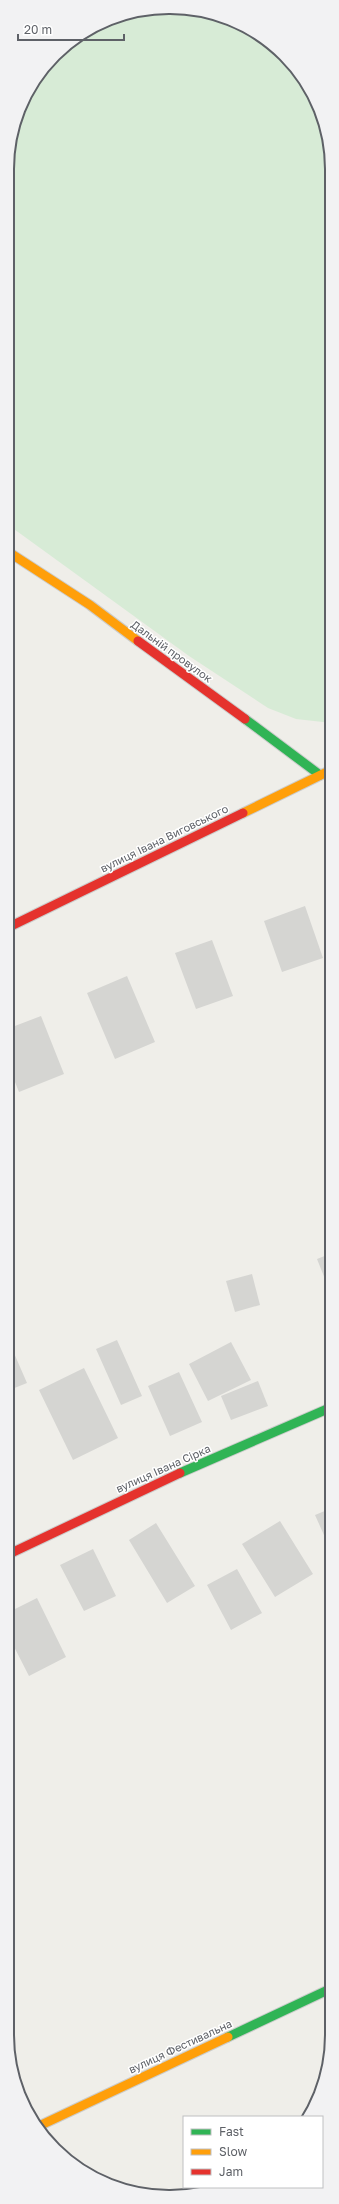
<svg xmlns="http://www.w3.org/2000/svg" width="339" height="2204" viewBox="0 0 339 2204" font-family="'Golos Text',sans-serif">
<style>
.green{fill:#d7ebd6}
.building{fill:#d5d5d2}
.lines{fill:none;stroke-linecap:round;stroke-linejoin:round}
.fast-casing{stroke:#cbcccb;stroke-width:11}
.slow-casing{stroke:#cbcccb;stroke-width:11}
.jam-casing{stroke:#cbcccb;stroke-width:11}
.fast{stroke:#30b455;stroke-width:9}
.slow{stroke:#ff9f0a;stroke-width:9}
.jam{stroke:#e5322d;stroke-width:9}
.labels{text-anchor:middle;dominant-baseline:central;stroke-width:3;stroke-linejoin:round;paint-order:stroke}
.street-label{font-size:11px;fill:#5e6167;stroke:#fff}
.rim{fill:none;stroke:#5e6167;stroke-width:2}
</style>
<rect width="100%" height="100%" fill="#efeee9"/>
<!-- green -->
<path class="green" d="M180 7 241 24 285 55 320 107 332 159V723L296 719 268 708 189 656 7 524V159L24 97 63 47 117 16Z"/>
<!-- building -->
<path class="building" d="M305 906 323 958 282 972 264 921Z
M212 940 233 996 196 1009 175 953Z
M127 976 155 1042 115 1059 87 993Z
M41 1016 64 1074 19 1092 7 1062V1029Z
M332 1253V1276L325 1279 317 1259Z
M252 1274 260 1305 235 1312 226 1281Z
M7 1337 27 1383 7 1391Z
M117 1340 142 1396 121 1405 96 1349Z
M231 1342 251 1380 208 1401 189 1364Z
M84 1368 118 1438 73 1460 39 1390Z
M179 1372 202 1422 170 1436 148 1386Z
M258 1381 268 1406 231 1420 221 1396Z
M332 1463V1481L325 1466Z
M332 1508V1553L315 1515Z
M280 1521 313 1574 275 1597 242 1544Z
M156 1523 195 1586 167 1603 129 1540Z
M93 1549 116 1596 84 1611 60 1565Z
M237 1569 262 1613 231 1630 207 1585Z
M37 1598 66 1657 29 1676 7 1633V1613Z"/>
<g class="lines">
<!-- fast casing -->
<g class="fast-casing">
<path id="fast" d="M245 719 320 775
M180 1473 332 1407
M228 2037 332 1988"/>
</g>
<!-- slow casing -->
<g class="slow-casing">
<path id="slow" d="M7 551 90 605 138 641
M243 813 331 770
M39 2126 228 2037"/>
</g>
<!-- jam casing -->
<g class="jam-casing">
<path id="jam" d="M138 641 245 719
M7 928 243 813
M7 1555 180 1473"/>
</g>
<!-- fast -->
<use href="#fast" class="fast"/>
<!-- slow -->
<use href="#slow" class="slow"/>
<!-- jam -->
<use href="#jam" class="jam"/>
</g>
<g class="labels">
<!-- street labels -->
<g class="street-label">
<text transform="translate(172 651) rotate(36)">Дальній провулок</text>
<text transform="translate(164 838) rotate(-26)">вулиця Івана Виговського</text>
<text transform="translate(163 1468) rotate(-24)">вулиця Івана Сірка</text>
<text transform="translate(180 2046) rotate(-25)">вулиця Фестивальна</text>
</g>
</g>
<!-- crop -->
<path d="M0 0H339V2204H0ZM169 14H170A155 155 0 0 1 325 169V2035A155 155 0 0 1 170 2190H169A155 155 0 0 1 14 2035V169A155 155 0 0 1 169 14Z" fill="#f2f2f3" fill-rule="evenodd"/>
<path class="rim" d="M169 14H170A155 155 0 0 1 325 169V2035A155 155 0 0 1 170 2190H169A155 155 0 0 1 14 2035V169A155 155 0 0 1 169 14Z"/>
<!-- legend -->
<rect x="183" y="2116" width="140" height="72" fill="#ffffff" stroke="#bfc0c2"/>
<rect x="191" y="2129" width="20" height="6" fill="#30b455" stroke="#bfc0c2"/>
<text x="219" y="2136" font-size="12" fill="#5e6167">Fast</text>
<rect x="191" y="2149" width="20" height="6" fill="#ff9f0a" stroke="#bfc0c2"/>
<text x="219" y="2156" font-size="12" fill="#5e6167">Slow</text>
<rect x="191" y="2169" width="20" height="6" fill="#e5322d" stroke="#bfc0c2"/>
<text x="219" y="2176" font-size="12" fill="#5e6167">Jam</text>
<!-- scale -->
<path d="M18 34v6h106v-6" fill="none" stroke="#5e6167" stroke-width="2"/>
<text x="24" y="34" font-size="12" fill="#5e6167" stroke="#ffffff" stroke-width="3" paint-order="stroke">20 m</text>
</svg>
